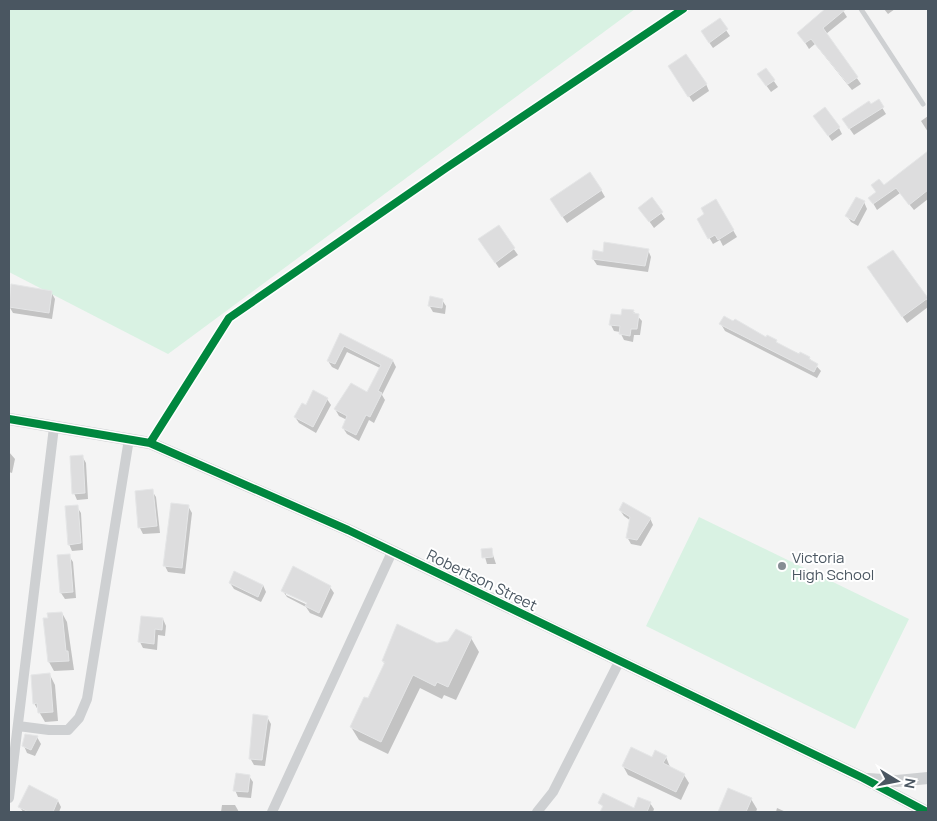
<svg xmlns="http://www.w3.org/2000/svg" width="937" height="821" viewBox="0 0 937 821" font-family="Manrope,sans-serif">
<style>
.green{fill:#d9f2e3}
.shadow{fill:#0003;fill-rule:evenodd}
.building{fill:#ddddde;stroke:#e5e6e7}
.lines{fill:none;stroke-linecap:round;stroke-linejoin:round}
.service{stroke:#ced0d2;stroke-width:5}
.minor{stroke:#ced0d2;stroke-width:10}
.tertiary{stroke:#ced0d2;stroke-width:12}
.cycleway-casing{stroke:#fff;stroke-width:11}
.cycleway{stroke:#00873e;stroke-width:8}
.poi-dot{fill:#868d94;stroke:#fff;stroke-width:2}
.labels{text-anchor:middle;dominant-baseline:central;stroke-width:4;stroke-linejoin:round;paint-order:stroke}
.poi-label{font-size:15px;fill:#4a5661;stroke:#fff;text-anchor:start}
.street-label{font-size:15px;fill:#4a5661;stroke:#fff}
</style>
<rect width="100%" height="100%" fill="#f4f4f4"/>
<!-- green -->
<path class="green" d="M9 9H635L168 354 9 272Z
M699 517 909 619 855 729 646 626Z"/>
<!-- shadow -->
<path class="shadow" d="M830 9H842L847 17 826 34 861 84 852 90 815 44 809 49 799 33Z
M884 9H895L888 14Z
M719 20 730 36 713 48 706 38Z
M766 70 778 87 771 92 763 81Z
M673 73 706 84 709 91 693 102Z
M878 101 886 114 854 135 847 125Z
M928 116V132L921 121Z
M819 122 839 128 842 134 832 141Z
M928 156V199L914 210 900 193 877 210 870 198Z
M601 190 605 197 567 223 555 206Z
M652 199 665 219 654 228 644 214Z
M716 201 737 237 723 246 720 240 713 244 698 219 706 214Z
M864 202 867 209 858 226 851 222 847 216Z
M498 227 518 255 499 268 484 246Z
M648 250 651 257 648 272 597 265 593 259Z
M872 274 914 280 928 302V307L907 323Z
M12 286 51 292 55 299 52 319 13 313 9 306Z
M442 300 446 306 445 314 433 312 429 305Z
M633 311 642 321 640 335H634L633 342 624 340 620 332 614 331 611 325Z
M721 324 767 339 768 337 779 345 809 358 821 371 817 378 725 331Z
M341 335 393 361 396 367 382 395 385 400 374 423 369 420 359 441 347 434 343 428 347 420 339 416 335 409 367 394 380 368 347 352 338 370 332 367 328 361Z
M327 399 331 405 316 433 299 423 295 417Z
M9 452 15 459 12 473 9 472Z
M82 456 86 463 88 499 77 500 74 493Z
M152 491 156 497 160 533 143 534 140 528 136 492Z
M188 506 192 513 185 574 168 572 165 566Z
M77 507 81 513 83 550 72 551 69 544Z
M620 510 650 518 653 525 641 546 631 544 627 537 631 521 624 516Z
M491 549 496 564H487L483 550Z
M69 556 73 562 76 598 65 599 61 593Z
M230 583 263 585 266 592 261 602 234 589Z
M330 587 334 593 322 618 310 613 306 607 287 597 283 591ZM286 592 313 604 312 607 286 595Z
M62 613 67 622 74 670 54 671 49 662V619Z
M163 619 166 626 165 636 158 635 157 650 143 648 140 642Z
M471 638 479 652 456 700 444 695 442 699 420 688 388 754 359 740 351 727 368 700 385 665 383 661 437 644Z
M50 675 55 685 58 721 45 722 34 703Z
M267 717 271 724 265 766 254 765 250 758Z
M37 737 41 744 35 756 27 753 24 746Z
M666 757 670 767 684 775 689 783 681 800 628 775 623 766Z
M249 776 253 782 251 798 238 797 235 790Z
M639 798 650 803 654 809 653 812H634Z
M751 799 757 809 756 812 719 811Z
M58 801 61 807 59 812H23L20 807Z
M222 805H235L239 812H221Z
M777 808 786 812H776Z"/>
<!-- building -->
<path class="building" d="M825 9H846L823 28 858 77 848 84 811 39 805 43 797 33Z
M720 18 728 29 709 43 701 31Z
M686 54 707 84 688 97 668 66Z
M766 68 775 80 766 86 757 74Z
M879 99 884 107 849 129 842 119 869 101 871 104Z
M825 107 840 127 828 136 813 116Z
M928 151V190L909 205 896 188 873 204 868 198 876 192 871 185 879 179 884 185Z
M590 172 602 190 562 217 550 199Z
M652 197 663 212 649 222 638 208Z
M856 197 865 201 854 221 845 216Z
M716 199 734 230 718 240 715 235 708 239 697 219 704 214 701 208Z
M499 225 515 248 495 263 478 239Z
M604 242 649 249 645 266 592 259 593 250 603 252Z
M893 250 928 298 902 317 867 267Z
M11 284 52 291 49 313 9 307Z
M430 296 443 299 442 308 428 306Z
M622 309 634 310 633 313 639 314 637 329H631L630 336 619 334 620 326 609 325 611 314 621 315Z
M724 316 733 321 735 319 766 337 767 335 777 340 776 342 799 354 800 352 810 357 809 359 818 364 814 372 719 324Z
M340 333 393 360 378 391 382 393 370 417 366 415 356 435 342 428 347 416 334 409 351 383 367 392 381 365 344 346 335 364 327 361Z
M313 390 328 398 313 427 294 417 302 403 306 405Z
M83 455 85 493 72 494 70 456Z
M153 489 157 526 138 528 135 491Z
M623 502 651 518 637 540 626 538 630 517 619 510Z
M171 503 189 505 182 568 163 566Z
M78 505 81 543 68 545 65 506Z
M492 548 493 557 482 558 481 549Z
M70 554 73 592 60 593 57 555Z
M293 566 331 586 319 613 305 606 307 603 281 591Z
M234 571 263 585 258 597 229 583Z
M62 612 66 651H68L69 661 48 662 43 618H48L47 613Z
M141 616 163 618 162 630 155 629 154 644 138 642Z
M397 624 437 643 448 641 456 629 472 637 448 687 437 682 435 686 413 675 381 742 350 727 364 697 368 698 385 662 382 661Z
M50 673 53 712 38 713 37 703 33 704 31 675Z
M253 714 268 716 262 760 249 759Z
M25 734 38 736 31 750 22 746Z
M631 747 652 757 655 750 667 756 663 763 685 774 676 792 622 766Z
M236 773 250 775 248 792 233 791Z
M29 785 58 800 53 812H29L18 807Z
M728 788 752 798 746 812H718Z
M603 793 634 808 638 797 651 802 647 812H600L603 806 598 803Z"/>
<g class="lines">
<!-- service -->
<path class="service" d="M861 9 923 104"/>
<!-- minor -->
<path class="minor" d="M150 443 229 318 446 168 683 9
M18 726 49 730H68L79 718 87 699 129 439
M9 798 54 427
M272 812 392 552
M537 812 553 792 619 662"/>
<!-- tertiary -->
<path class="tertiary" d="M9 419 150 443 348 530 863 778 927 812
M868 779 897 781 928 778"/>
<!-- cycleway casing -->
<g class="cycleway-casing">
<path id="cycleway" d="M9 419 150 443 348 530 863 778 927 812
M150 443 229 318 446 168 683 9"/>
</g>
<!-- cycleway -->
<use href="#cycleway" class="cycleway"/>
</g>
<!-- markers -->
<circle class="poi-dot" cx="782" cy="566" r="5"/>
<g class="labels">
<!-- poi labels -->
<g class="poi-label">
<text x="792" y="557">Victoria<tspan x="792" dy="17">High School</tspan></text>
</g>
<!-- street labels -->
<g class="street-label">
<text transform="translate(482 580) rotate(26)">Robertson Street</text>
</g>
</g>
<!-- border -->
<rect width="937" height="821" fill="none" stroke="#4a5661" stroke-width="20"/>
<!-- north arrow -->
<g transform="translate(897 781) rotate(100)" stroke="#ffffff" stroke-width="4" paint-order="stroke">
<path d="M0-4L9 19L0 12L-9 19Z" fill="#4a5661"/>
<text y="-8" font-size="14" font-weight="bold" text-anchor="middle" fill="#4a5661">N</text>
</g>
</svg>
